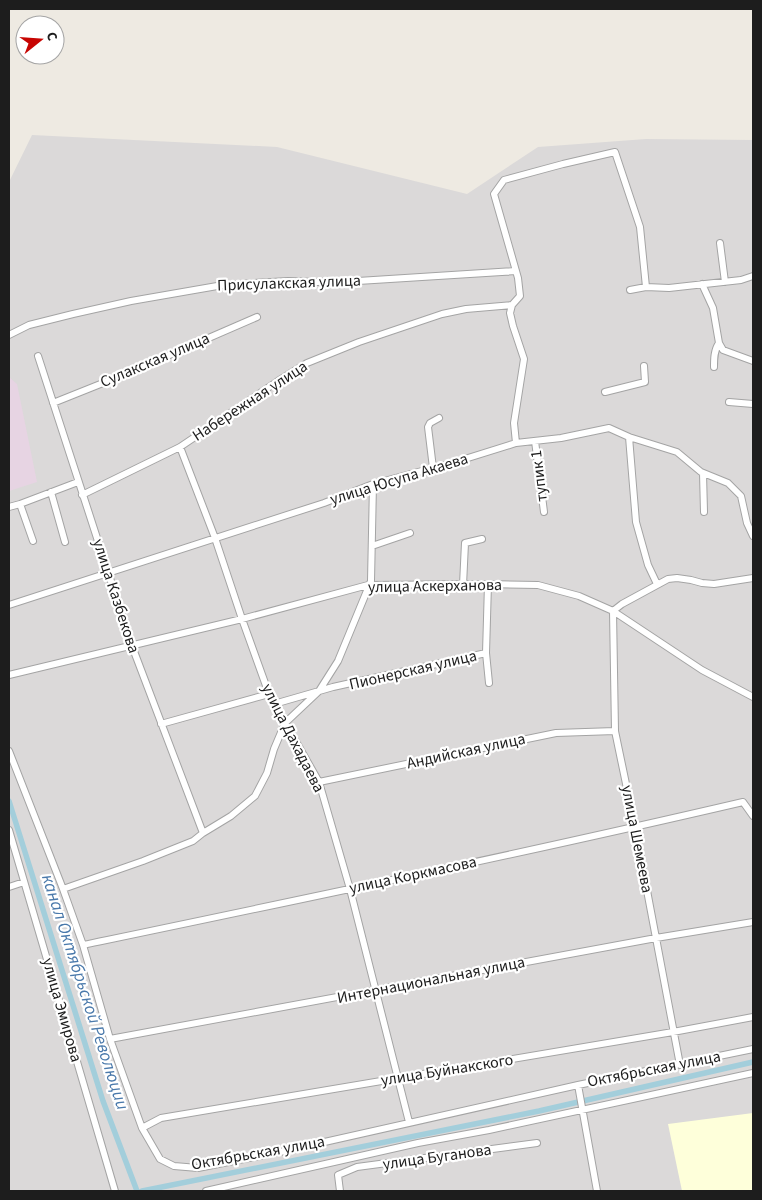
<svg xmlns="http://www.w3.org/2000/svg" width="762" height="1200" viewBox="0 0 762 1200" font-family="'Source Sans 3',sans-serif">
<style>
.residential{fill:#dbd9d9}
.industrial{fill:#e7d4e3}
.education{fill:#feffda}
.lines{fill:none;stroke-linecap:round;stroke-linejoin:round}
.canal{stroke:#a3cedb;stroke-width:5.5}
.minor-casing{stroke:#a4a4a4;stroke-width:8}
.minor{stroke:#fff;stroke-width:6}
.labels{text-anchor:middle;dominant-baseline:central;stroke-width:4.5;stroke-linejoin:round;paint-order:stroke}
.street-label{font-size:16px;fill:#1d1d1d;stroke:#fff}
.water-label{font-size:18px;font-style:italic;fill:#4a79ab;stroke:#fff}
</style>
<rect width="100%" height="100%" fill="#eeeae2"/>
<!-- residential -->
<path class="residential" d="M32 135 277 147 467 194 538 147 646 139 753 140V1191H9V182Z"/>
<!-- industrial -->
<path class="industrial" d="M9 377 17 384 37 482 9 491Z"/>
<!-- education -->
<path class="education" d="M753 1113V1191H682L668 1124Z"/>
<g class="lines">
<!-- canal -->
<path class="canal" d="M9 801 103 1101 137 1191
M142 1191 539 1111 753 1062"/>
<!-- minor casing -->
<g class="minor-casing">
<path id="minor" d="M720 243 725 282
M702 284 713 308 719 343 723 350 753 361
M630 290 646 287 669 288 741 280 753 276
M9 335 29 325 73 314 131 301 223 285 288 281 316 282 358 281 516 271
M38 356 132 646 203 833
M714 367C714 359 714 350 719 343
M605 392 645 382 644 366
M729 402 753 404
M53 403 128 373 257 317
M629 437 636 522 648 565 657 584
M535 441 544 512
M516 443 514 423 524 359 513 326 510 313 512 305 520 296 518 278 494 194 504 180 563 164 615 152 640 227 646 287
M180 447 215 538 242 619 269 694 319 782 350 889 409 1122
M433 468 428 427 430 423 439 418
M703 473 704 512
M51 492 65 542
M82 495 180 447 278 381 307 363 359 342 442 314 466 309 512 305
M20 504 33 541
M9 507 20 504 78 482
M372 546 410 533
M463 585 465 543 482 539
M9 605 324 503 373 484 452 463 516 443 561 438 609 428 629 437 677 452 701 472 728 483 741 496 747 523 753 536
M486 653 489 683
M9 675 242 619 368 585 488 584 538 585 579 596 613 611 702 670 753 697
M274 704 333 687 486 653 488 584
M161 724 269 694
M9 751 63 889 83 945 110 1039 142 1128 160 1159 174 1166 198 1168 280 1152 578 1085 753 1049
M319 782 556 733 615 731
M9 830 115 1191
M9 887 24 882
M63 889 143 861 193 841 203 833 231 816 255 796 267 773 274 749 285 723 319 691 338 661 371 581 373 484
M83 945C303 899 524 853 743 802L753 816
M110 1039 656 938 753 922
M680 1065 635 827 615 731 613 611 622 604 668 579 677 578 691 580 702 583 714 584 753 578
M578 1085 597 1191
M142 1128 161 1118 673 1032 753 1017
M206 1191 418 1143 489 1130 753 1073
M340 1191 338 1175 357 1167 537 1143"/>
</g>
<!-- minor -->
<use href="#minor" class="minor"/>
</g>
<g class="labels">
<!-- street labels -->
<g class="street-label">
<text transform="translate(289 283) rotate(-2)">Присулакская улица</text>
<text transform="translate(155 360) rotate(-23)">Сулакская улица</text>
<text transform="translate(250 401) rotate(-33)">Набережная улица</text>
<text transform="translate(539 476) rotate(-97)">тупик 1</text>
<text transform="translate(399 479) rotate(-17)">улица Юсупа Акаева</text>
<text transform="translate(435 586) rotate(-1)">улица Аскерханова</text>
<text transform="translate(116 596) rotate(72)">улица Казбекова</text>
<text transform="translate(413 670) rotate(-13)">Пионерская улица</text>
<text transform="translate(293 738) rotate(63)">улица Дахадаева</text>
<text transform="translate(466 751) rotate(-12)">Андийская улица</text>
<text transform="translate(637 839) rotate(79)">улица Шемеева</text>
<text transform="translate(413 875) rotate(-12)">улица Коркмасова</text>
<text transform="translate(431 980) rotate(-11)">Интернациональная улица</text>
<text transform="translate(62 1010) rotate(74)">улица Эмирова</text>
<text transform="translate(654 1069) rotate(-11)">Октябрьская улица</text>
<text transform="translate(447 1070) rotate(-9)">улица Буйнакского</text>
<text transform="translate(258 1153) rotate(-10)">Октябрьская улица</text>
<text transform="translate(437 1157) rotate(-8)">улица Буганова</text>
</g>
<!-- water labels -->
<g class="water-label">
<text transform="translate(85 992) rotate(72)">канал Октябрьской Революции</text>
</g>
</g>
<!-- border -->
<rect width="762" height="1200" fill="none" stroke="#1d1d1d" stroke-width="20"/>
<!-- north arrow -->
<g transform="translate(40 40) rotate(73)"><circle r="24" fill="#ffffff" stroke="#a5a5a5"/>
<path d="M0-4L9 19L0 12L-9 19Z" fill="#c70502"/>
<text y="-8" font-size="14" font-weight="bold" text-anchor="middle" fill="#1d1d1d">С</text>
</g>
</svg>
